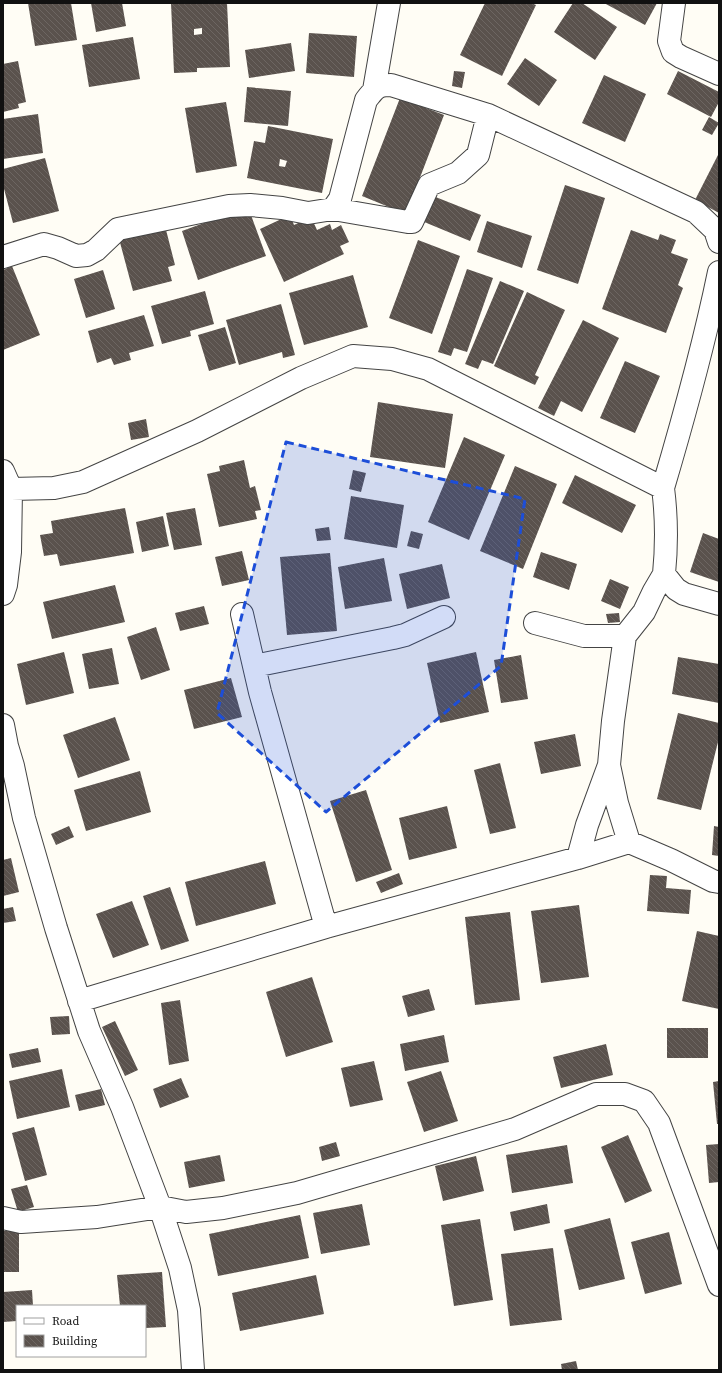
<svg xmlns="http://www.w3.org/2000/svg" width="722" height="1373" viewBox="0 0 722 1373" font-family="'Source Serif 4',serif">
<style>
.building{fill:url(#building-back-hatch);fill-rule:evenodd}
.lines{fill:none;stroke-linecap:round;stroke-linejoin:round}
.minor-casing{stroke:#444;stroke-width:24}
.minor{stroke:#fff;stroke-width:22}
.marked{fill:#1d4ed8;fill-opacity:0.2;stroke:#1d4ed8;stroke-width:3;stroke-dasharray:8 5;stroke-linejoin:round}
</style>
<defs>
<pattern id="building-back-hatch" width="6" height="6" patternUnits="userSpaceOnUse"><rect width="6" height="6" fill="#5a524d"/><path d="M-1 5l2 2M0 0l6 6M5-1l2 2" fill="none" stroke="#6d6662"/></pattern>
</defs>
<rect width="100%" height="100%" fill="#fffdf5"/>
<!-- building -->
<path class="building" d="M28 3H71L77 40 35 46Z
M91 3H122L126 26 96 32Z
M171 3H227L230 67 197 68V72L174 73ZM202 28V34L194 35V29Z
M485 3H531L536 5 502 76 460 55Z
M573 3H582L617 27 595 60 554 32Z
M604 3H657L645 25Z
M309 33 357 36 354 77 306 73Z
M133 37 140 79 89 87 82 45Z
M291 43 295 71 249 78 245 50Z
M525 58 557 80 539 106 507 84Z
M18 61 26 102 18 104 19 108 3 112V64Z
M454 71 465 72 462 88 452 86Z
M678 71 719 92V102L711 117 667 94Z
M604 75 646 94 625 142 582 123Z
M247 87 291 91 288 126 244 122Z
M400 98 444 115 406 214 362 196Z
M226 102 237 166 196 173 185 108Z
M38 114 43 153 3 159V119Z
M709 117 719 123 712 135 702 130Z
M268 126 333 139 322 193 247 178 254 141 265 143ZM280 159 287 161 285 167 279 166Z
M719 153V213L695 200Z
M45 158 59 211 13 223 3 185V169Z
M565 185 605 198 578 284 537 270Z
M428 194 481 215 470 241 417 219Z
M248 207 266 256 198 280 182 231Z
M290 215 294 225 311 217 317 230 330 224 332 230 341 225 349 242 340 246 344 254 284 282 260 229Z
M487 221 532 236 522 268 477 252Z
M164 222 175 265 168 267 172 281 133 291 118 235Z
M631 230 658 240 660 234 676 240 671 253 688 259 678 285 683 288 666 333 602 309Z
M418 240 460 256 432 334 389 318Z
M12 266 40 335 3 350V270Z
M467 269 493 278 467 352 454 348 451 356 438 352Z
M103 270 115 309 86 318 74 279Z
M353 275 368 327 304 345 289 293Z
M500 281 524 291 493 364 482 360 478 369 465 364Z
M205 291 214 324 190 331 191 336 162 344 151 306Z
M527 292 565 310 535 375 539 377 535 385 494 366Z
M281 304 295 355 283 358 282 352 239 365 226 320Z
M144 315 154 346 129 353 131 360 114 365 111 358 97 363 88 331Z
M583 320 619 338 582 412 561 401 554 416 538 408Z
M225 327 236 363 209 371 198 335Z
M625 361 660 376 635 433 600 418Z
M378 402 453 414 445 468 370 457Z
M146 419 149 437 131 440 128 423Z
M464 437 505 455 469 540 428 522Z
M244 460 250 488 255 486 261 510 255 511 257 519 219 527 207 474 220 471 219 466Z
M515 466 557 484 523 569 480 551Z
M353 470 366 473 361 492 349 489Z
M575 475 636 505 622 533 562 503Z
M351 496 404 505 397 548 344 539Z
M125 508 134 553 60 566 57 554 44 556 40 535 53 533 51 521Z
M195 508 202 545 174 550 166 513Z
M163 516 169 546 142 552 136 522Z
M329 527 331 540 317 541 315 529Z
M411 531 423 534 419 549 407 546Z
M703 533 719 539V582L690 572Z
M242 551 249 580 222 586 215 557Z
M541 552 577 564 569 590 533 577Z
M330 553 337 631 287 635 280 557Z
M384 558 392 601 345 609 338 567Z
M442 564 450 598 407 609 399 574Z
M610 579 629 587 620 609 601 601Z
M115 585 125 622 52 639 43 602Z
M204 606 209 624 180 631 175 613Z
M619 613 620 622 608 623 606 614Z
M156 627 170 670 141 680 127 637Z
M112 648 119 684 89 689 82 654Z
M64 652 74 693 26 705 17 664Z
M476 652 489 712 440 723 427 663Z
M521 655 528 699 501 703 494 660Z
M678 657 719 664V703L672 694Z
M231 678 242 717 194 729 184 690Z
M678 713 719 723V738L701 810 657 799Z
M115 717 130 760 78 778 63 735Z
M575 734 581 766 541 774 534 742Z
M500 763 516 828 490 834 474 770Z
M140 771 151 812 86 831 74 790Z
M366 790 392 870 356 882 330 801Z
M447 806 457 848 409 860 399 818Z
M69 826 74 837 56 845 51 834Z
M714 826 719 827V856L712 855Z
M11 858 19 892 3 896V860Z
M265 861 276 904 196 926 185 882Z
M399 873 403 884 381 893 376 882Z
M650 875 667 876 666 888 691 890 689 914 647 911Z
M170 887 189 941 161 950 143 896Z
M132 901 149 945 113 958 96 914Z
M579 905 589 977 541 983 531 911Z
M13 907 16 921 3 923V909Z
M510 912 520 1000 475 1005 465 917Z
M697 931 719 936V1009L682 1001Z
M312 977 333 1042 286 1057 266 992Z
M429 989 435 1010 408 1017 402 996Z
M180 1000 189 1061 169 1065 161 1003Z
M69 1016 70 1034 52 1035 50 1017Z
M115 1021 138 1070 125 1076 102 1027Z
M667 1028H708V1058H667Z
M444 1035 449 1062 405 1071 400 1044Z
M606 1044 613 1075 561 1088 553 1057Z
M38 1048 41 1062 12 1068 9 1054Z
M374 1061 383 1100 350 1107 341 1068Z
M62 1069 70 1107 17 1119 9 1081Z
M441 1071 458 1121 424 1132 407 1082Z
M181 1078 189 1097 160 1108 153 1089Z
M719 1081V1124H717L713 1082Z
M101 1089 105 1105 79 1111 75 1095Z
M34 1127 47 1175 25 1181 12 1133Z
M628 1135 652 1191 625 1203 601 1147Z
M336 1142 340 1156 322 1161 319 1147Z
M719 1144V1182L709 1183 706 1145Z
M567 1145 573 1183 512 1193 506 1155Z
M220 1155 225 1181 189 1188 184 1162Z
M476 1156 484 1191 443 1201 435 1166Z
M27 1185 34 1207 18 1212 11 1189Z
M362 1204 370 1245 321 1254 313 1213Z
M547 1204 550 1223 514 1231 510 1212Z
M300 1215 309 1258 218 1276 209 1234Z
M610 1218 625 1279 579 1290 564 1230Z
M480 1219 493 1300 454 1306 441 1225Z
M3 1231H19V1272H3Z
M669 1232 682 1284 645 1294 631 1242Z
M553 1248 562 1320 510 1326 501 1254Z
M162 1272 166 1327 145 1328V1306H120L117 1275Z
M316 1275 324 1314 240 1331 232 1293Z
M32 1290 33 1306H17V1321L3 1322V1292Z
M576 1361 578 1370H562L561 1364Z"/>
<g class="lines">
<!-- minor casing -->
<g class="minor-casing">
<path id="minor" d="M674 3 669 41 673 52 681 57 719 74
M374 90 389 3
M333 209 340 199 366 100C375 89 376 85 391 85L488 115 696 212 715 230 719 242
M3 257 44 244 58 248 76 256 87 255 96 250 118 229 229 206 250 205 282 208 308 213 333 209 408 222H412L429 185 458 173 478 155 488 115
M3 471 11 489 10 552 6 585 3 594
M663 488C684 417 704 345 719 272
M11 489 54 488 83 482 197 431 301 378 353 356 392 359 428 369 663 488C667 519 667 544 664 574L676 589 684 594 719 604
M242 614 260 692 326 927
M535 623 584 636H625
M254 666 393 638 405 635 444 617
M3 725 7 746 13 766 24 818 56 928 89 1031 122 1107 160 1207 180 1268 189 1310 193 1370
M629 842 617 803 609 765 613 721 625 636 644 612 654 591 664 574
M578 858 587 825 609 765
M79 1001 326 927 578 858 629 842 671 860 713 881 719 882
M3 1218 21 1222 97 1217 160 1207 186 1212 223 1208 297 1193 515 1129 596 1094H625L644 1101 659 1123 719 1285"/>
</g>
<!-- minor -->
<use href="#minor" class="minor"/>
</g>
<!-- marked area -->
<path class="marked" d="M286 442 525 499 501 666 326 812 217 713Z"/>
<!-- border -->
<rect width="722" height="1373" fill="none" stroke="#111111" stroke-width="8"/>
<!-- legend -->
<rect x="16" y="1305" width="130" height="52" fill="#ffffff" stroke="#a0a0a0"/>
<rect x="24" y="1318" width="20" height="6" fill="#ffffff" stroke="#a0a0a0"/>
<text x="52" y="1325" font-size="12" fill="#111111">Road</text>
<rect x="24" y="1335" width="20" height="12" fill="url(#building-back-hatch)" stroke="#a0a0a0"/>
<text x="52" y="1345" font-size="12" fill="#111111">Building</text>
</svg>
